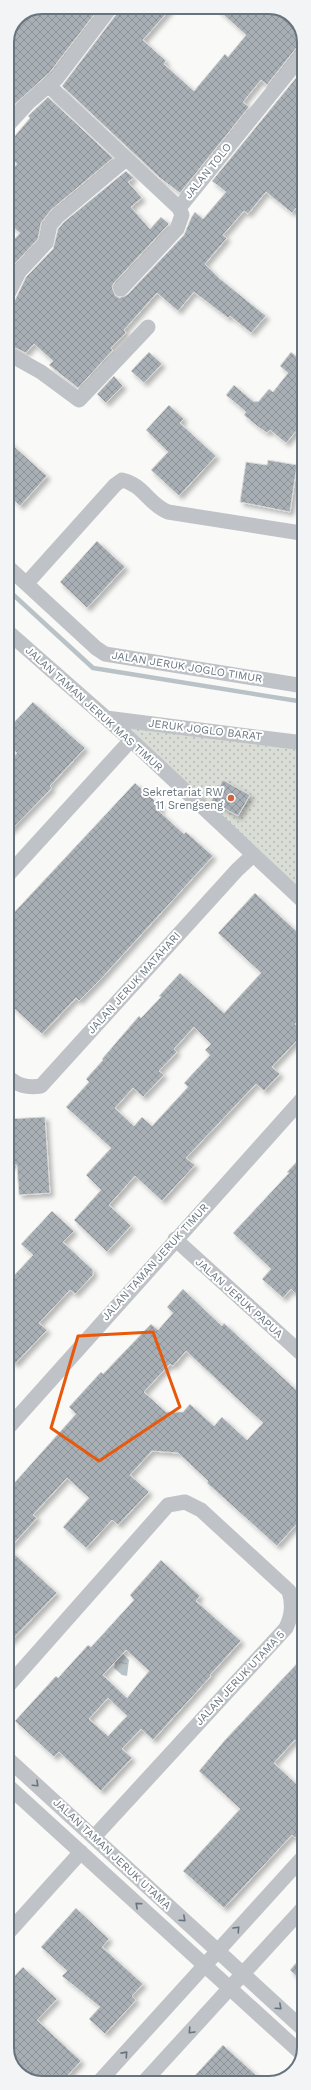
<svg xmlns="http://www.w3.org/2000/svg" width="311" height="2090" viewBox="0 0 311 2090" font-family="'Work Sans',sans-serif">
<style>
.grass{fill:url(#grass-dots)}
.water{fill:url(#water-ripples)}
.lines{fill:none;stroke-linecap:round;stroke-linejoin:round}
.stream{stroke:#b9c3c7;stroke-width:4.5}
.building{fill:url(#building-cross-hatch);stroke:#dadad9;fill-rule:evenodd;filter:url(#shadow)}
.minor{stroke:#bfc2c6;stroke-width:15}
.oneway{stroke:#67747e}
.marked{fill:none;stroke:#e8590c;stroke-width:3;stroke-linejoin:round}
.poi-dot{fill:#ce6442;stroke:#fff;stroke-width:1.5}
.labels{text-anchor:middle;dominant-baseline:central;stroke-width:4;stroke-linejoin:round;paint-order:stroke}
.street-label{font-size:11px;fill:#67747e;stroke:#fff}
.poi-label{font-size:11px;fill:#67747e;stroke:#fff;text-anchor:end}
.rim{fill:none;stroke:#67747e;stroke-width:2}
</style>
<defs>
<pattern id="grass-dots" width="8" height="8" patternUnits="userSpaceOnUse"><rect width="8" height="8" fill="#d9ddd6"/><path d="M2 2h.1M6 6h.1" fill="none" stroke="#b4b8b3" stroke-width="1.8" stroke-linecap="round"/></pattern>
<pattern id="water-ripples" width="26" height="14" patternUnits="userSpaceOnUse"><rect width="26" height="14" fill="#b9c3c7"/><path d="M2 4q2-2 4 0t4 0M15 11q2-2 4 0t4 0" fill="none" stroke="#9aa3a7"/></pattern>
<pattern id="building-cross-hatch" width="8" height="8" patternUnits="userSpaceOnUse"><rect width="8" height="8" fill="#a8afb5"/><path d="M0 0l8 8M0 8l8-8" fill="none" stroke="#8d9398"/></pattern>
<filter id="shadow"><feDropShadow dx="3.5" dy="3.5" stdDeviation="2" flood-color="#0004"/></filter>
</defs>
<rect width="100%" height="100%" fill="#f9f9f7"/>
<!-- grass -->
<path class="grass" d="M113 720 304 750V893Z"/>
<!-- water -->
<path class="water" d="M111 1642 129 1660 127 1676 122 1675 114 1668 115 1664 102 1653Z"/>
<g class="lines">
<!-- stream -->
<path class="stream" d="M7 589 93 668 304 702"/>
</g>
<!-- building -->
<path class="building" d="M42 7H100L50 72 14 105 7 99V42L18 17Z
M120 7H172L143 40 166 61 164 64 194 91 225 54 228 57 246 35 215 7H260L268 14 273 7 294 18 304 38V44L297 47 267 85 261 80 243 102 249 107 180 193 160 178 62 86 118 12Z
M304 68V186L298 193 304 198 292 213 266 192 248 214 244 211 223 235 227 238 205 264 219 278 266 316 251 333 230 316 228 318 194 292 178 311 157 293 124 330 126 333 111 348 113 350 78 388 49 365 53 361 34 344 26 353 7 344V306L15 300 26 277 53 249 58 229 64 222 126 171 134 178 128 182 142 198 131 207 150 229 161 217 169 224 114 283 112 287 115 295 119 298 127 295 184 235 191 218 195 212 203 219 226 192 212 181Z
M48 97 113 158 51 210 41 223 38 239 11 268 7 264V247L20 233 7 222V175L17 164 7 155V145L30 118 28 116Z
M149 352 162 364 144 383 131 371Z
M291 352 304 363V422L286 443 270 430 267 433 257 426 244 415 246 412 226 395 234 385 254 402 256 401 258 402 269 389 273 392 288 373 280 366Z
M114 376 123 386 106 403 97 394Z
M169 405 184 419 180 423 216 456 179 496 151 470 168 452 146 430Z
M7 440 47 476 20 506 7 494Z
M268 460 297 465 290 512 240 502 246 462 267 465Z
M97 541 125 567 87 608 60 582Z
M33 702 85 748 50 786 52 788 7 834V764L17 753 7 744V730Z
M223 780 250 795 238 816 211 801Z
M135 783 162 807 159 811 184 834 186 832 213 856 100 980 79 1001 76 998 42 1034 7 1002V920Z
M255 893 304 938V1015L295 1024 304 1033 272 1067 280 1074 264 1091 256 1084 186 1158 195 1165 162 1201 135 1176 109 1205 131 1226 107 1252 74 1220 101 1190 86 1175 111 1148 66 1107 89 1082 86 1079 103 1060 102 1059 139 1016 141 1018 161 997 159 996 180 973 224 1013 261 973 218 933ZM194 1027 211 1044 205 1050 210 1055 184 1083 188 1087 152 1126 142 1117 134 1126 115 1108 133 1088 143 1097 164 1075 159 1071 177 1052 174 1049Z
M45 1117 50 1193 19 1195 17 1165H7V1119Z
M304 1154V1302L291 1289 283 1298 262 1279 271 1269 233 1233 289 1173 287 1172Z
M52 1211 74 1231 63 1242 93 1270V1275L75 1294 70 1290 39 1323 47 1330 15 1364 7 1357V1283L33 1255 21 1244Z
M183 1289 222 1326 224 1323 304 1397V1516L277 1546 207 1483 208 1481 178 1453 152 1451 130 1475 149 1492 118 1525 112 1520 86 1548 63 1527 89 1498 67 1478 33 1515 37 1518 9 1549 57 1593 7 1645V1491L76 1414 69 1407 101 1372 103 1374 151 1324 158 1330 173 1313 167 1307ZM186 1351 263 1423 247 1440 222 1417 214 1426 190 1404 183 1412H166L144 1392 170 1364 173 1366Z
M161 1560 200 1596 196 1601 241 1641 210 1675 211 1676 153 1740 141 1729 122 1749 132 1758 101 1791 59 1752 54 1757 15 1721 56 1676 58 1678 88 1645 91 1647 134 1600 130 1595ZM126 1650 149 1671 127 1698 103 1675ZM108 1698 127 1716 108 1736 89 1719Z
M304 1656V1749L295 1740 274 1763 304 1791V1828L295 1838 292 1835 224 1908 183 1871 240 1809 199 1771 225 1740Z
M76 1908 109 1939 102 1947 143 1984 132 1996 136 2000 105 2034 89 2019 100 2007 62 1976 67 1971 41 1947Z
M304 1954V1983L290 1970Z
M23 1967 57 1999 37 2020 81 2061 61 2083H38L17 2072 7 2052V1984Z
M223 2045 265 2083H188Z"/>
<g class="lines">
<!-- minor -->
<path class="minor" d="M49 86 179 208 182 215 177 229 121 289
M7 126 29 102 57 78 111 7
M179 208 304 53
M7 296 19 272 46 243 50 225 58 216 126 159
M7 353 41 372 79 400 148 327
M7 566 96 648 105 654 304 686
M27 583 115 485 122 480C144 485 148 504 168 512L301 533
M7 631 131 740 304 902
M106 718 304 743
M7 876 131 740
M7 1076C18 1086 27 1088 41 1086L237 870 253 855
M175 1239 304 1356
M7 1429 304 1097
M7 1687 168 1505 185 1502 201 1510 289 1591C293 1605 292 1615 286 1628L94 1837
M7 1758 304 2030
M7 1785 302 2054
M7 1934 81 1852
M98 2083 304 1856
M143 2083 304 1907"/>
</g>
<!-- one-way arrows -->
<defs><path id="oneway-chevron" d="M-2-3.5L2.5 0L-2 3.5" fill="none" stroke-width="1.6" stroke-linecap="round" stroke-linejoin="round"/></defs>
<g class="oneway">
<use href="#oneway-chevron" transform="translate(36 1784) rotate(43)"/>
<use href="#oneway-chevron" transform="translate(138 1905) rotate(-138)"/>
<use href="#oneway-chevron" transform="translate(183 1919) rotate(42)"/>
<use href="#oneway-chevron" transform="translate(237 1929) rotate(-47)"/>
<use href="#oneway-chevron" transform="translate(279 2007) rotate(42)"/>
<use href="#oneway-chevron" transform="translate(191 2031) rotate(133)"/>
<use href="#oneway-chevron" transform="translate(125 2054) rotate(-48)"/>
</g>
<!-- marked area -->
<path class="marked" d="M153 1332 180 1407 99 1461 51 1428 78 1336Z"/>
<!-- markers -->
<circle class="poi-dot" cx="231" cy="798" r="4"/>
<g class="labels">
<!-- street labels -->
<g class="street-label">
<text transform="translate(208 171) rotate(-51)">JALAN TOLO</text>
<text transform="translate(187 667) rotate(9)">JALAN JERUK JOGLO TIMUR</text>
<text transform="translate(94 709) rotate(42)">JALAN TAMAN JERUK MAS TIMUR</text>
<text transform="translate(205 730) rotate(7)">JERUK JOGLO BARAT</text>
<text transform="translate(134 983) rotate(-48)">JALAN JERUK MATAHARI</text>
<text transform="translate(155 1262) rotate(-48)">JALAN TAMAN JERUK TIMUR</text>
<text transform="translate(239 1298) rotate(42)">JALAN JERUK PAPUA</text>
<text transform="translate(240 1678) rotate(-47)">JALAN JERUK UTAMA 5</text>
<text transform="translate(112 1854) rotate(43)">JALAN TAMAN JERUK UTAMA</text>
</g>
<!-- poi labels -->
<g class="poi-label">
<text x="223" y="792">Sekretariat RW<tspan x="223" dy="13">11 Srengseng</tspan></text>
</g>
</g>
<!-- crop -->
<path d="M0 0H311V2090H0ZM42 14H269A28 28 0 0 1 297 42V2048A28 28 0 0 1 269 2076H42A28 28 0 0 1 14 2048V42A28 28 0 0 1 42 14Z" fill="#f3f4f5" fill-rule="evenodd"/>
<path class="rim" d="M42 14H269A28 28 0 0 1 297 42V2048A28 28 0 0 1 269 2076H42A28 28 0 0 1 14 2048V42A28 28 0 0 1 42 14Z"/>
</svg>
